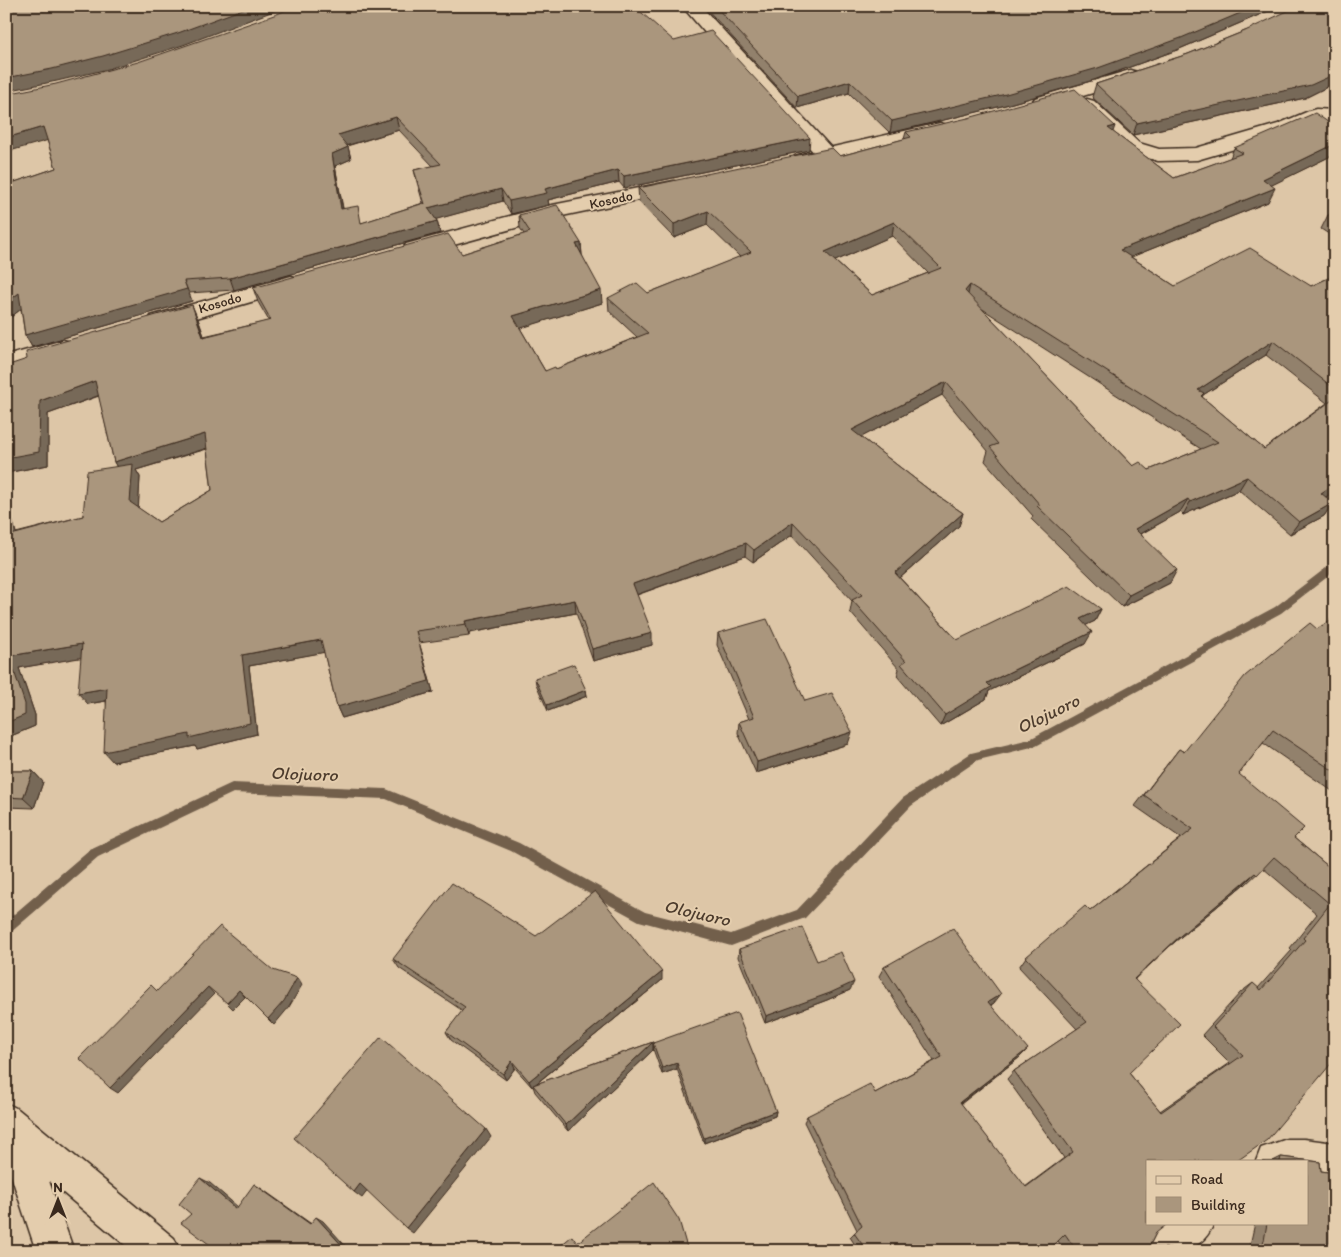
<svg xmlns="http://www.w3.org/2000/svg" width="1341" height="1257" viewBox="0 0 1341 1257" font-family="Itim,sans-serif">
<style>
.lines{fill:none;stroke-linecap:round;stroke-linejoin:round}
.stream{fill:#725f4c;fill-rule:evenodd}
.minor-casing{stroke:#3b2a1e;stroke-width:3}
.secondary-casing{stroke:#3b2a1e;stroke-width:3}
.minor{fill:#e4cdad;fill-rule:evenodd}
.secondary{fill:#e4cdad;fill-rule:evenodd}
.wall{fill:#92816c;stroke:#3b2a1e;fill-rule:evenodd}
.shaded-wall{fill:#776958;stroke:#3b2a1e}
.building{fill:#aa967d;stroke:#3b2a1e;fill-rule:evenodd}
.labels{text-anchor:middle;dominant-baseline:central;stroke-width:4;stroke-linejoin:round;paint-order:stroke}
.far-street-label{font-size:14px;fill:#3b2a1e;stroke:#e4cdad}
.water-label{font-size:18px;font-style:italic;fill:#4d3c2d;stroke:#e4cdad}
</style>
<rect width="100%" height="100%" fill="#ddc6a7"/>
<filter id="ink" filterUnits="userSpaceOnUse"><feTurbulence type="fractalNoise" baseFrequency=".02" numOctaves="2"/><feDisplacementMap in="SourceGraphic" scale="10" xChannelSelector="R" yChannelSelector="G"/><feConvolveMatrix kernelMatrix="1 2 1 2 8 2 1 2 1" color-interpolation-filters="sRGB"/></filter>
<g filter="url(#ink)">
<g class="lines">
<!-- stream -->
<path class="stream" d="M1335 561V571L1281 613 1036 746 978 760 911 806 805 918 731 946 639 921 511 851 386 799 233 793 98 857 10 933 6 935V921L90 849 232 783 386 789 519 843 645 912 731 934 797 910 903 798 971 753 1030 739 1275 607Z"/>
<!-- minor casing -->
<g class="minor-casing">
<path id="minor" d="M682 6H701L834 151 837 155 834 159 827 161 820 159 738 71Z
M1087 99 1094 101 1139 143 1159 149 1196 148 1278 124 1309 111 1316 109 1335 110V122L1318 121 1292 132 1197 160 1158 161 1125 151 1080 109 1077 105 1080 101Z
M1287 1139H1304L1335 1143V1179L1307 1175V1161H1256L1261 1148Z
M1165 1223H1214C1200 1257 1173 1251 1140 1251L1146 1238Z"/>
</g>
<!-- secondary casing -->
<g class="secondary-casing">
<path id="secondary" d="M1130 70 1137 72 1139 76 1137 80 1042 108 1035 106 1032 102 1035 98Z
M940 123 947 125 950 129 947 133 802 166 795 164 792 160 795 156 802 154Z
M674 181 681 183 684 187 681 191 548 219 414 256 406 254 403 249 406 244 547 206Z
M291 276 299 278 302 283 299 288 159 329 151 326 148 321 151 316Z
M63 340 71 342 75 348 71 354 6 372V356Z
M6 1103 18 1109 174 1238 180 1251H132L49 1181 74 1251H36L6 1160Z"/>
</g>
<!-- minor -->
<use href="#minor" class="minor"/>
<!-- secondary -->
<use href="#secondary" class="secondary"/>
</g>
<!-- wall -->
<path class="wall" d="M704 6H1280L1177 50 1094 80 1002 106 890 133 849 93 797 108Z
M1335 6V83L1305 98 1133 135 1092 97 1096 84 1188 54 1245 31Z
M674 41 809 150 624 188 619 182 548 200 549 205 511 214 503 201 436 219 437 221 440 233 234 290 189 293 192 301 32 347 25 335 21 309 6 321V185L56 168 47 140 6 94ZM399 130 433 166 414 170 417 182 423 203 362 223 343 208 335 166 351 159 348 147 347 146Z
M1335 127V154L1271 185 1268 202 1131 257 1175 286H1311L1335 275V491L1326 497 1333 503 1324 516 1290 534 1239 490 1183 515 1180 512 1141 534 1170 583 1122 607 1031 519 1033 516 985 461 988 451 942 395 861 437 928 489 963 513 959 526 900 578 957 640 1101 609 1095 621 1086 625 1085 644 989 691 986 699 940 726 897 676 899 669 850 612 852 601 792 535 753 562 745 556 637 595 652 645 593 661 576 613 469 633V636L419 643 433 692 342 718 337 707 324 652 249 666 257 734 197 749 195 746 113 762 106 701 88 704 81 657 19 668 35 715V726L6 738V498L16 533 83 516 117 467 114 462 99 396 48 414V465L6 473V366L198 319 204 336 269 321 258 302 253 288 462 254 524 234 520 228 519 215 581 243 582 255 602 303 520 328 545 371 556 369 637 337 609 311 608 298 648 293 740 257 707 225 674 238 639 202 638 188 840 156 904 139 906 132H1113L1174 178 1230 158 1234 148ZM892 236 928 273 872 295 835 261ZM982 309 984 310 1201 449 1149 470 1133 466ZM1266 355 1327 403 1264 449 1202 397 1203 395ZM207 449 212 490 159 522 138 508 140 477 136 470Z
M1335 212V238L1321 229 1328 215Z
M1335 617V793L1263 743 1239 774 1294 838 1335 872V1050L1147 1161 1156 1233 1149 1247 1183 1251H1065L1058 1241 1048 1251H859L850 1237 857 1230 804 1122 807 1116 875 1093 934 1061 879 976 884 967 994 1003 991 1005 1020 1057 961 1104 1025 1187 1064 1158 1007 1079 1014 1071 1077 1029 1019 967 1026 957 1090 911 1181 838 1135 806 1179 749 1184 752 1317 629ZM1263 868 1317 914 1290 948 1292 950 1258 988 1253 983 1241 992 1202 1035 1230 1063 1160 1111 1129 1073 1135 979 1170 946 1244 884 1245 885Z
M718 633 848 744 756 773 738 733 739 722 749 719 717 645Z
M535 678 586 690 587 696 548 711 536 684Z
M6 771H33L43 782 34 808 6 807Z
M536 936 662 980 536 1084 653 1042V1050L568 1131 535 1092 533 1086 532 1087 515 1068 506 1080 451 1040 446 1032 463 1011 399 968 393 959Z
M739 949 817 961 850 990 827 1000 765 1023 738 957Z
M653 1043 776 1111 775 1116 704 1143 677 1069 662 1074 653 1049Z
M1281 1157 1320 1162 1321 1171 1335 1173V1251H1246L1250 1245 1255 1223H1307V1161H1273Z"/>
<!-- shaded-wall -->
<path class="shaded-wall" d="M41 6H62L46 16Z
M251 6H287L183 45 108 69 57 81 6 91V78Z
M1257 6H1280L1177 50 1094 80 1002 106 890 133 892 121Z
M1335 74V83L1305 98 1133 135 1137 123Z
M850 81 849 93 797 108 798 96Z
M396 117 399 130 342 147 338 135Z
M1115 126 1110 140 1108 128Z
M43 127 49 140 6 152V138Z
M810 138 809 150 624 188V176Z
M1335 144V154L1256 193 1263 179Z
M348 147 351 159 335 166 345 221 341 209 332 154Z
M618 170 619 182 548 200 549 205 511 214 509 201 545 189Z
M1275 188 1268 202 1114 264 1120 250Z
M501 189 503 201 430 221 428 208Z
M708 211 707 225 674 238V224Z
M437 221 440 233 234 290 230 278Z
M894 222 892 236 824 266 825 252Z
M581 243 582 256 576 244Z
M184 281 192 301 32 347 25 335Z
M970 285 967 299 965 291Z
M601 290 602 303 515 330 513 316Z
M19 293 26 305 6 321V303Z
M192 305 198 319 209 350 203 337Z
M1273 341 1266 355 1203 395 1197 407 1198 390Z
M95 381 103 394 48 414V465L6 473V458L40 401Z
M946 382 942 395 850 443 852 430Z
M205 434 211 447 136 470 140 477 138 515 130 502 121 475 114 462Z
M1247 477 1239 490 1183 515 1190 502Z
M1335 484V491L1312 506 1321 493Z
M6 498 20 547 11 535 6 518Z
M1188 499 1180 512 1128 541 1135 529Z
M1333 503 1324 516 1290 534 1299 522Z
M963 513 959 526 892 585 895 573Z
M793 522 792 535 753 562 754 550Z
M746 543 745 556 633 596V584Z
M1177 570 1170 583 1122 607 1129 595Z
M575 600 576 613 469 633V636L465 621Z
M1101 609 1095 621 1074 631 1080 619Z
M416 631 433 692 342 718 337 707Z
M1092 632 1085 644 989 691 986 699 940 726 945 715 987 683Z
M652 633V645L593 661 592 649Z
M321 640 326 652 249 666 257 734 197 749 195 746 113 762 104 752 242 655Z
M82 644 91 656 19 668 35 715V726L6 738 9 656Z
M107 688 116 699 88 704 78 693Z
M586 690 587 696 548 711 547 705Z
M852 732 848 744 756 773 757 762Z
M33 771 43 782 34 808 23 798Z
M1255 873 1244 884 1170 946 1180 936Z
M662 972V980L532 1087 529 1081Z
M297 978 302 985 289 1007 274 1025 268 1019Z
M854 982 850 990 827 1000 765 1023 766 1016Z
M208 987 214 994 118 1093 110 1088Z
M239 990 245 997 233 1009 227 1003Z
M1001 994 994 1003 981 1010 988 1002Z
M653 1042V1050L568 1131 566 1125Z
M1028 1049 1020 1057 953 1109 960 1102Z
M512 1061 515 1068 506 1080 503 1074Z
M677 1063V1069L662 1074V1068Z
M776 1111 775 1116 704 1143V1138Z
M486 1129 491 1137 413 1233 406 1228Z
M200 1178 210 1183 245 1213 236 1209Z
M254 1184 262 1189 317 1228 310 1224Z
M360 1184 368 1190 362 1198 354 1192Z
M316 1217 323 1221 350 1251H347Z"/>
<!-- building -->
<path class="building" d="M6 6H41L43 11 59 6H251L178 33 103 56 52 69 6 78Z
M295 6H634L674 41 711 31 810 138 624 176 618 170 545 189 547 193 509 201 501 189 428 208 437 221 230 278 184 281 187 289 25 335 19 293 6 303V185L56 168 43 127 6 138V94L56 84 138 62 277 14ZM396 117 441 164 414 170 425 204 424 203 361 223 358 206 341 209 332 154 348 147 338 135Z
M715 6H1257L1181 38 1098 68 1006 94 892 121 850 81 798 96Z
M1298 6H1335V74L1311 85 1137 123 1096 84 1188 54 1245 31Z
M1075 89 1115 126 1108 128 1174 178 1243 153 1234 148 1315 113 1335 127V144L1263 179 1275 188 1120 250 1175 286 1250 248 1311 286 1335 275V389L1273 341 1198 390 1204 393 1201 396 1264 449 1335 398V484L1321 493 1333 503 1299 522 1247 477 1190 502 1188 499 1135 529 1177 570 1129 595 1037 506 1040 505 990 447 998 444 946 382 852 430 928 489 963 513 895 573 957 640 1069 586 1101 609 1080 619 1092 632 987 683 991 687 945 715 901 664 906 661 852 600 862 595 793 522 754 550 746 543 633 584 652 633 592 649 575 600 465 621 466 624 416 631 429 681 337 707 321 640 242 655 250 723 189 738V734L104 752 107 688 78 693 82 644 9 656 25 704V715L6 723V518L11 535 83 516 87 471 133 464 130 502 159 522 212 490 205 434 114 462 95 381 40 401 39 452 6 458V366L27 359 26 352 192 305 203 337 271 320 253 288 448 234 462 254 530 232 519 215 557 205 581 243 576 244 601 290 513 316 545 371 555 367 556 369 648 333 608 298 637 283 648 293 751 252 708 211 674 224 638 188 832 148 840 156 911 137 906 132 968 118ZM894 222 941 268 872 295 825 252ZM970 285 1218 442 1149 470 1140 462 1133 466 965 291Z
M1335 212V219L1328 215Z
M1335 617V772L1273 730 1239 774 1304 828 1294 838 1335 872V1050L1332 1053 1335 1055V1059L1267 1140 1237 1161H1147V1223H1165L1166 1225 1156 1233 1149 1247 1182 1249 1183 1251H1077L1065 1234 1048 1251H867L854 1233 862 1226 807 1116 870 1084 875 1093 942 1057 884 967 953 928 1001 994 988 1002 1028 1049 960 1102 1026 1187 1073 1152 1014 1071 1087 1022 1026 957 1085 906 1090 911 1193 829 1144 795 1179 749 1184 752 1245 676 1310 623 1317 629ZM1274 857 1330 904 1303 938 1305 940 1261 990 1253 983 1213 1027 1243 1055 1161 1112 1129 1073 1180 1024 1134 979 1180 936 1255 873 1257 875Z
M767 619 805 701 832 693 852 732 757 762 739 722 754 717 718 633Z
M574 664 586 690 547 705 535 678Z
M6 771H33L23 798 6 797Z
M452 883 536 936 595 891 662 972 529 1081 512 1061 503 1074 446 1032 465 1007 393 959Z
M220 926 273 970 297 978 284 1001 268 1019 239 990 227 1003 208 987 110 1088 79 1058 151 985 157 991Z
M802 927 817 961 841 952 854 982 830 993 766 1016 739 949Z
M737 1013 776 1111 704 1138 677 1063 662 1068 653 1043Z
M381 1037 486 1129 406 1228 360 1184 354 1192 294 1138Z
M653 1042 566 1125 533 1085Z
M1281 1157 1320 1162 1321 1171 1335 1173V1251H1257L1264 1241 1267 1223H1307V1161H1280Z
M200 1178 236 1209 254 1184 310 1224 316 1217 347 1251H218L181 1223 191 1214 179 1204Z
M654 1182 679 1220 688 1251H554L572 1236 577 1243Z"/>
</g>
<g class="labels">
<!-- far-street labels -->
<g class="far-street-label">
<text transform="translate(611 200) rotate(-12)">Kosodo</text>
<text transform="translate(220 303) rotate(-16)">Kosodo</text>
</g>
<!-- water labels -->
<g class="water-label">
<text transform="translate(1048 714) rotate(-26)">Olojuoro</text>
<text transform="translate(304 774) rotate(2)">Olojuoro</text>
<text transform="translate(697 913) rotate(13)">Olojuoro</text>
</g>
</g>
<!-- margin -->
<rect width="1341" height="1257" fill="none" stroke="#e4cdad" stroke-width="25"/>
<rect x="12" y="12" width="1316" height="1232" fill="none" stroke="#3b2a1e" stroke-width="2" filter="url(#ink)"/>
<!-- legend -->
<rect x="1146" y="1160" width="162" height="65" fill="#e4cdad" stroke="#a08c74"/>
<rect x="1156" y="1176" width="25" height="8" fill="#e4cdad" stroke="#a08c74"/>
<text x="1191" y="1184" font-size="15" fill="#3b2a1e">Road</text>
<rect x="1156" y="1197" width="25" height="15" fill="#aa967d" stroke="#a08c74"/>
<text x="1191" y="1210" font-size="15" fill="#3b2a1e">Building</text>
<!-- north arrow -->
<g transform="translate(58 1200)" stroke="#e4cdad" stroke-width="4" paint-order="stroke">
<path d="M0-4L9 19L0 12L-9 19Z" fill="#3b2a1e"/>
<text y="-8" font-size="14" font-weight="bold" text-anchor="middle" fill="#3b2a1e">N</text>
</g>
</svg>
